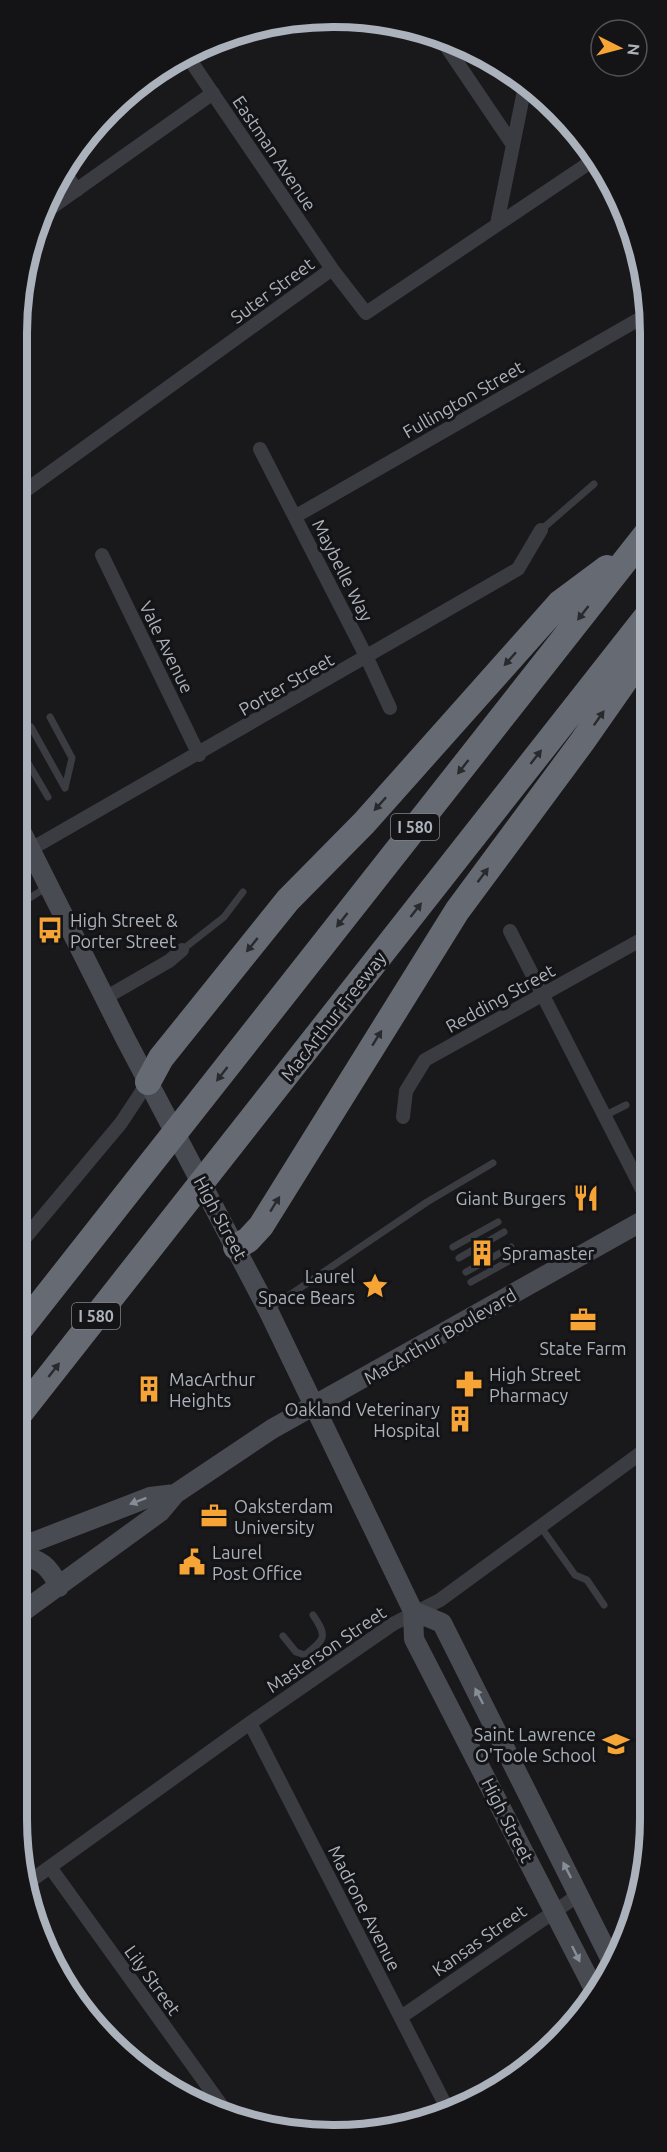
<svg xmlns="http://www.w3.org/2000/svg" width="667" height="2152" viewBox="0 0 667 2152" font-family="Ubuntu,sans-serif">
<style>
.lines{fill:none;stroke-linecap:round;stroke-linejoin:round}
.lane{stroke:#3a3c41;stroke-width:7}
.street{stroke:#3a3c41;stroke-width:14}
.secondary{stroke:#484b51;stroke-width:20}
.highway{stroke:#666a72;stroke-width:26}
.oneway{fill:#282a2e}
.oneway2{fill:#888e96}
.labels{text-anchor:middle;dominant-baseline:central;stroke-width:6;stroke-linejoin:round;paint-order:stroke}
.shield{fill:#141417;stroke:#7e838a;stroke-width:1.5}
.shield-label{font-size:16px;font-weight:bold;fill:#abb2bb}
.street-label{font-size:18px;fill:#abb2bb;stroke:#141417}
.poi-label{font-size:18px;fill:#abb2bb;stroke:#141417;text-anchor:start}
.rim{fill:none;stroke:#abb2bb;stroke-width:8}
</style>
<rect width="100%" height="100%" fill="#19191c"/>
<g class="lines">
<!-- lane -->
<path class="lane" d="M541 530 594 484
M50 717 72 758 65 788
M31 727 65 788
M21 751 48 797
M20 904 47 887
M182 950 224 917 243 892
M604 1116 626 1105
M453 1247 498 1222
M459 1258 504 1232
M466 1272 511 1247
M471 1282 516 1257
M269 1309 427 1202 493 1163
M540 1526 575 1575 587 1580 604 1605
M283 1636 296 1652 305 1655C325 1639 328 1637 313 1615"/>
<!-- street -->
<path class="street" d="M442 40 513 145
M188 57 332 269 366 313 595 159
M64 172 77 190
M48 210 213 93
M497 224 525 86
M260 449 367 658 390 708
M22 493 332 269
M296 516 648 314
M102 555 199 755
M31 849 518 569 541 530
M510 931 646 1197
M105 998 169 961 182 950
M403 1117 406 1091 425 1060 646 937
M19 1245 121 1123 148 1082
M250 1723 448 2110
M50 1867 227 2113
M29 1882 250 1723 393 1624 440 1600 645 1450
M401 2017 580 1894"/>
<!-- secondary -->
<path class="secondary" d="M20 829 125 1038 268 1310 413 1611 414 1639 597 1995
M18 1548 150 1497 175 1494
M18 1557C40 1557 50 1567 59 1587
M413 1611 442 1623 611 1960
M17 1616 160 1512 175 1494 272 1429 646 1219"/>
<!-- highway -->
<path class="highway" d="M148 1082 161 1058 288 900 364 823 560 603 607 568
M236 1247 248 1240 261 1226 457 911 582 742 647 649
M18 1332 647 533
M18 1416 647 616"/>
</g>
<!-- one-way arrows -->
<defs><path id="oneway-solid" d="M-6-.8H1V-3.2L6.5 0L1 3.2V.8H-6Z" transform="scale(1.5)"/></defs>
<g class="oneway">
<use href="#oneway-solid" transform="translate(583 613) rotate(128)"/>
<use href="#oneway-solid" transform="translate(510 659) rotate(132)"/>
<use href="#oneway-solid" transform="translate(599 718) rotate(-55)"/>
<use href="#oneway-solid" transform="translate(536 757) rotate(-52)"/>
<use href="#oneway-solid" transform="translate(463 767) rotate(128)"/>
<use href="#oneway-solid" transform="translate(380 804) rotate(132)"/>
<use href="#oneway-solid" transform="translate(483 875) rotate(-53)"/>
<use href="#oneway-solid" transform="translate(416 910) rotate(-52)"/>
<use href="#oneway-solid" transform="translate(342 920) rotate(128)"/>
<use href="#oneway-solid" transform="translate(252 945) rotate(129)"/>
<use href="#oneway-solid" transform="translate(377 1038) rotate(-58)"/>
<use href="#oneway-solid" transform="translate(222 1074) rotate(128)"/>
<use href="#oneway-solid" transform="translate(275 1204) rotate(-58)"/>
<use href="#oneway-solid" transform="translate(54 1370) rotate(-52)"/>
</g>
<g class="oneway2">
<use href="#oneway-solid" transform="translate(138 1501) rotate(159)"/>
<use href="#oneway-solid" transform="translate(479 1696) rotate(-117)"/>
<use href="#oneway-solid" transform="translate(567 1870) rotate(-117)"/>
<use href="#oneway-solid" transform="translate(576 1954) rotate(64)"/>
</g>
<!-- icons -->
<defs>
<g id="bus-bare" transform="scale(2.07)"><path d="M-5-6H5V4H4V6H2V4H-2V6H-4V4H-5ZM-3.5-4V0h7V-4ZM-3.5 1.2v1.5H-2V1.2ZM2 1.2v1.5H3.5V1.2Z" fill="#f7a436" stroke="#141417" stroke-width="2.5" paint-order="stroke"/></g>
<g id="restaurant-bare" transform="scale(2.07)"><path d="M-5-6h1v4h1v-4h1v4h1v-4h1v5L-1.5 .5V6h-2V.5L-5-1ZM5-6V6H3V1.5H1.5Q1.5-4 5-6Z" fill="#f7a436" stroke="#141417" stroke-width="2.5" paint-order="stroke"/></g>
<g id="building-bare" transform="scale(2.07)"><path d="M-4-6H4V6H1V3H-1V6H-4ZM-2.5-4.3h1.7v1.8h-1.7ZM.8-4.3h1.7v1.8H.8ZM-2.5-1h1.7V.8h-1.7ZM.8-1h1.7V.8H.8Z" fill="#f7a436" stroke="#141417" stroke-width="2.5" paint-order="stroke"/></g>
<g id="sight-bare" transform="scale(2.07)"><path d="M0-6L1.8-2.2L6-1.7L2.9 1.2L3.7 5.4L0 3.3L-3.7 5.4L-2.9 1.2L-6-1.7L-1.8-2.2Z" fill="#f7a436" stroke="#141417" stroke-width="2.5" paint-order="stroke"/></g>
<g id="office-bare" transform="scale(2.07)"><path d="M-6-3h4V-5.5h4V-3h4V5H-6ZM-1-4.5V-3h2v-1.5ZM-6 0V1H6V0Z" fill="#f7a436" stroke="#141417" stroke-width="2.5" paint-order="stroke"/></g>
<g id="pharmacy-bare" transform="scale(2.07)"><path d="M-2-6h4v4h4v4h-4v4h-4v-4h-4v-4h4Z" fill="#f7a436" stroke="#141417" stroke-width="2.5" paint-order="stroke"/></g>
<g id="civic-bare" transform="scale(2.07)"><path d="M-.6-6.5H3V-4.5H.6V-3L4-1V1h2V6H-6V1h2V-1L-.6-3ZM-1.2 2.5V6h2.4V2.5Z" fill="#f7a436" stroke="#141417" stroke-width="2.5" paint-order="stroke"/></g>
<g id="school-bare" transform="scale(2.07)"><path d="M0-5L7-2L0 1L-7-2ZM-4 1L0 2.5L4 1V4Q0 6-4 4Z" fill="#f7a436" stroke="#141417" stroke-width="2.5" paint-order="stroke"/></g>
</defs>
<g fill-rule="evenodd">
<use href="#bus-bare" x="50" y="930"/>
<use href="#restaurant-bare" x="586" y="1198"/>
<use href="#building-bare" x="482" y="1253"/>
<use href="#sight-bare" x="375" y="1286"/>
<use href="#office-bare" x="583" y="1320"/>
<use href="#pharmacy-bare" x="469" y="1384"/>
<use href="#building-bare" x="149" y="1389"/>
<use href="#building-bare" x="460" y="1419"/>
<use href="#office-bare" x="214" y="1516"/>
<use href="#civic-bare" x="192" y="1562"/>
<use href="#school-bare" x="616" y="1744"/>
</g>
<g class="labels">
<!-- shield labels -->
<g class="shield">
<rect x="391" y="814" width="48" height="26" rx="4.5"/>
<rect x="72" y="1303" width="48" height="26" rx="4.5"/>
</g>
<g class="shield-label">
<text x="415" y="827">I 580</text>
<text x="96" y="1316">I 580</text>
</g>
<!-- street labels -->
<g class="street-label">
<text transform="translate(275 153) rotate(56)">Eastman Avenue</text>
<text transform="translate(272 290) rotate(-36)">Suter Street</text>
<text transform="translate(463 399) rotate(-30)">Fullington Street</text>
<text transform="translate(343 570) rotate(63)">Maybelle Way</text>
<text transform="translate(167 647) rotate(64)">Vale Avenue</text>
<text transform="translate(286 684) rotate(-30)">Porter Street</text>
<text transform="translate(500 998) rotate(-29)">Redding Street</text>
<text transform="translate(333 1016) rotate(-52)">MacArthur Freeway</text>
<text transform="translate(221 1218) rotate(62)">High Street</text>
<text transform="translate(440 1336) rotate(-30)">MacArthur Boulevard</text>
<text transform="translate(326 1649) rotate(-34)">Masterson Street</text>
<text transform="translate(508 1820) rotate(63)">High Street</text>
<text transform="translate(365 1908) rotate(63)">Madrone Avenue</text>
<text transform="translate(479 1940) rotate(-35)">Kansas Street</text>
<text transform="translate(153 1980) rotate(54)">Lily Street</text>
</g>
<!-- poi labels -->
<g class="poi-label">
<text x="70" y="920">High Street &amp;<tspan x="70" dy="21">Porter Street</tspan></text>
<text x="566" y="1198" text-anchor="end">Giant Burgers</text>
<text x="502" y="1253">Spramaster</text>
<text x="355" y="1276" text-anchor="end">Laurel<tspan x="355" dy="21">Space Bears</tspan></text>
<text x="583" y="1348" text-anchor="middle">State Farm</text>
<text x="489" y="1374">High Street<tspan x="489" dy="21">Pharmacy</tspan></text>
<text x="169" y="1379">MacArthur<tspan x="169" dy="21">Heights</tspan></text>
<text x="440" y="1409" text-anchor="end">Oakland Veterinary<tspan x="440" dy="21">Hospital</tspan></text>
<text x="234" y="1506">Oaksterdam<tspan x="234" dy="21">University</tspan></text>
<text x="212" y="1552">Laurel<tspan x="212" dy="21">Post Office</tspan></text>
<text x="596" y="1734" text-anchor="end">Saint Lawrence<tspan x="596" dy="21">O'Toole School</tspan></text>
</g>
</g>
<!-- crop -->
<path d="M0 0H667V2152H0ZM333 27H334A306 306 0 0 1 640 333V1819A306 306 0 0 1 334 2125H333A306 306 0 0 1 27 1819V333A306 306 0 0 1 333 27Z" fill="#141417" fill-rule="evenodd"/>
<path class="rim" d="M333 27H334A306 306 0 0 1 640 333V1819A306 306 0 0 1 334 2125H333A306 306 0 0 1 27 1819V333A306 306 0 0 1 333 27Z"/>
<!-- north arrow -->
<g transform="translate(619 48) rotate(96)"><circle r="28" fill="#141417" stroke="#505359" stroke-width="1.5"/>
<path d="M0-4.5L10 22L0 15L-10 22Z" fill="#f7a436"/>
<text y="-9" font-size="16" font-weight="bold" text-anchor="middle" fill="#abb2bb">N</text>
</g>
</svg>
